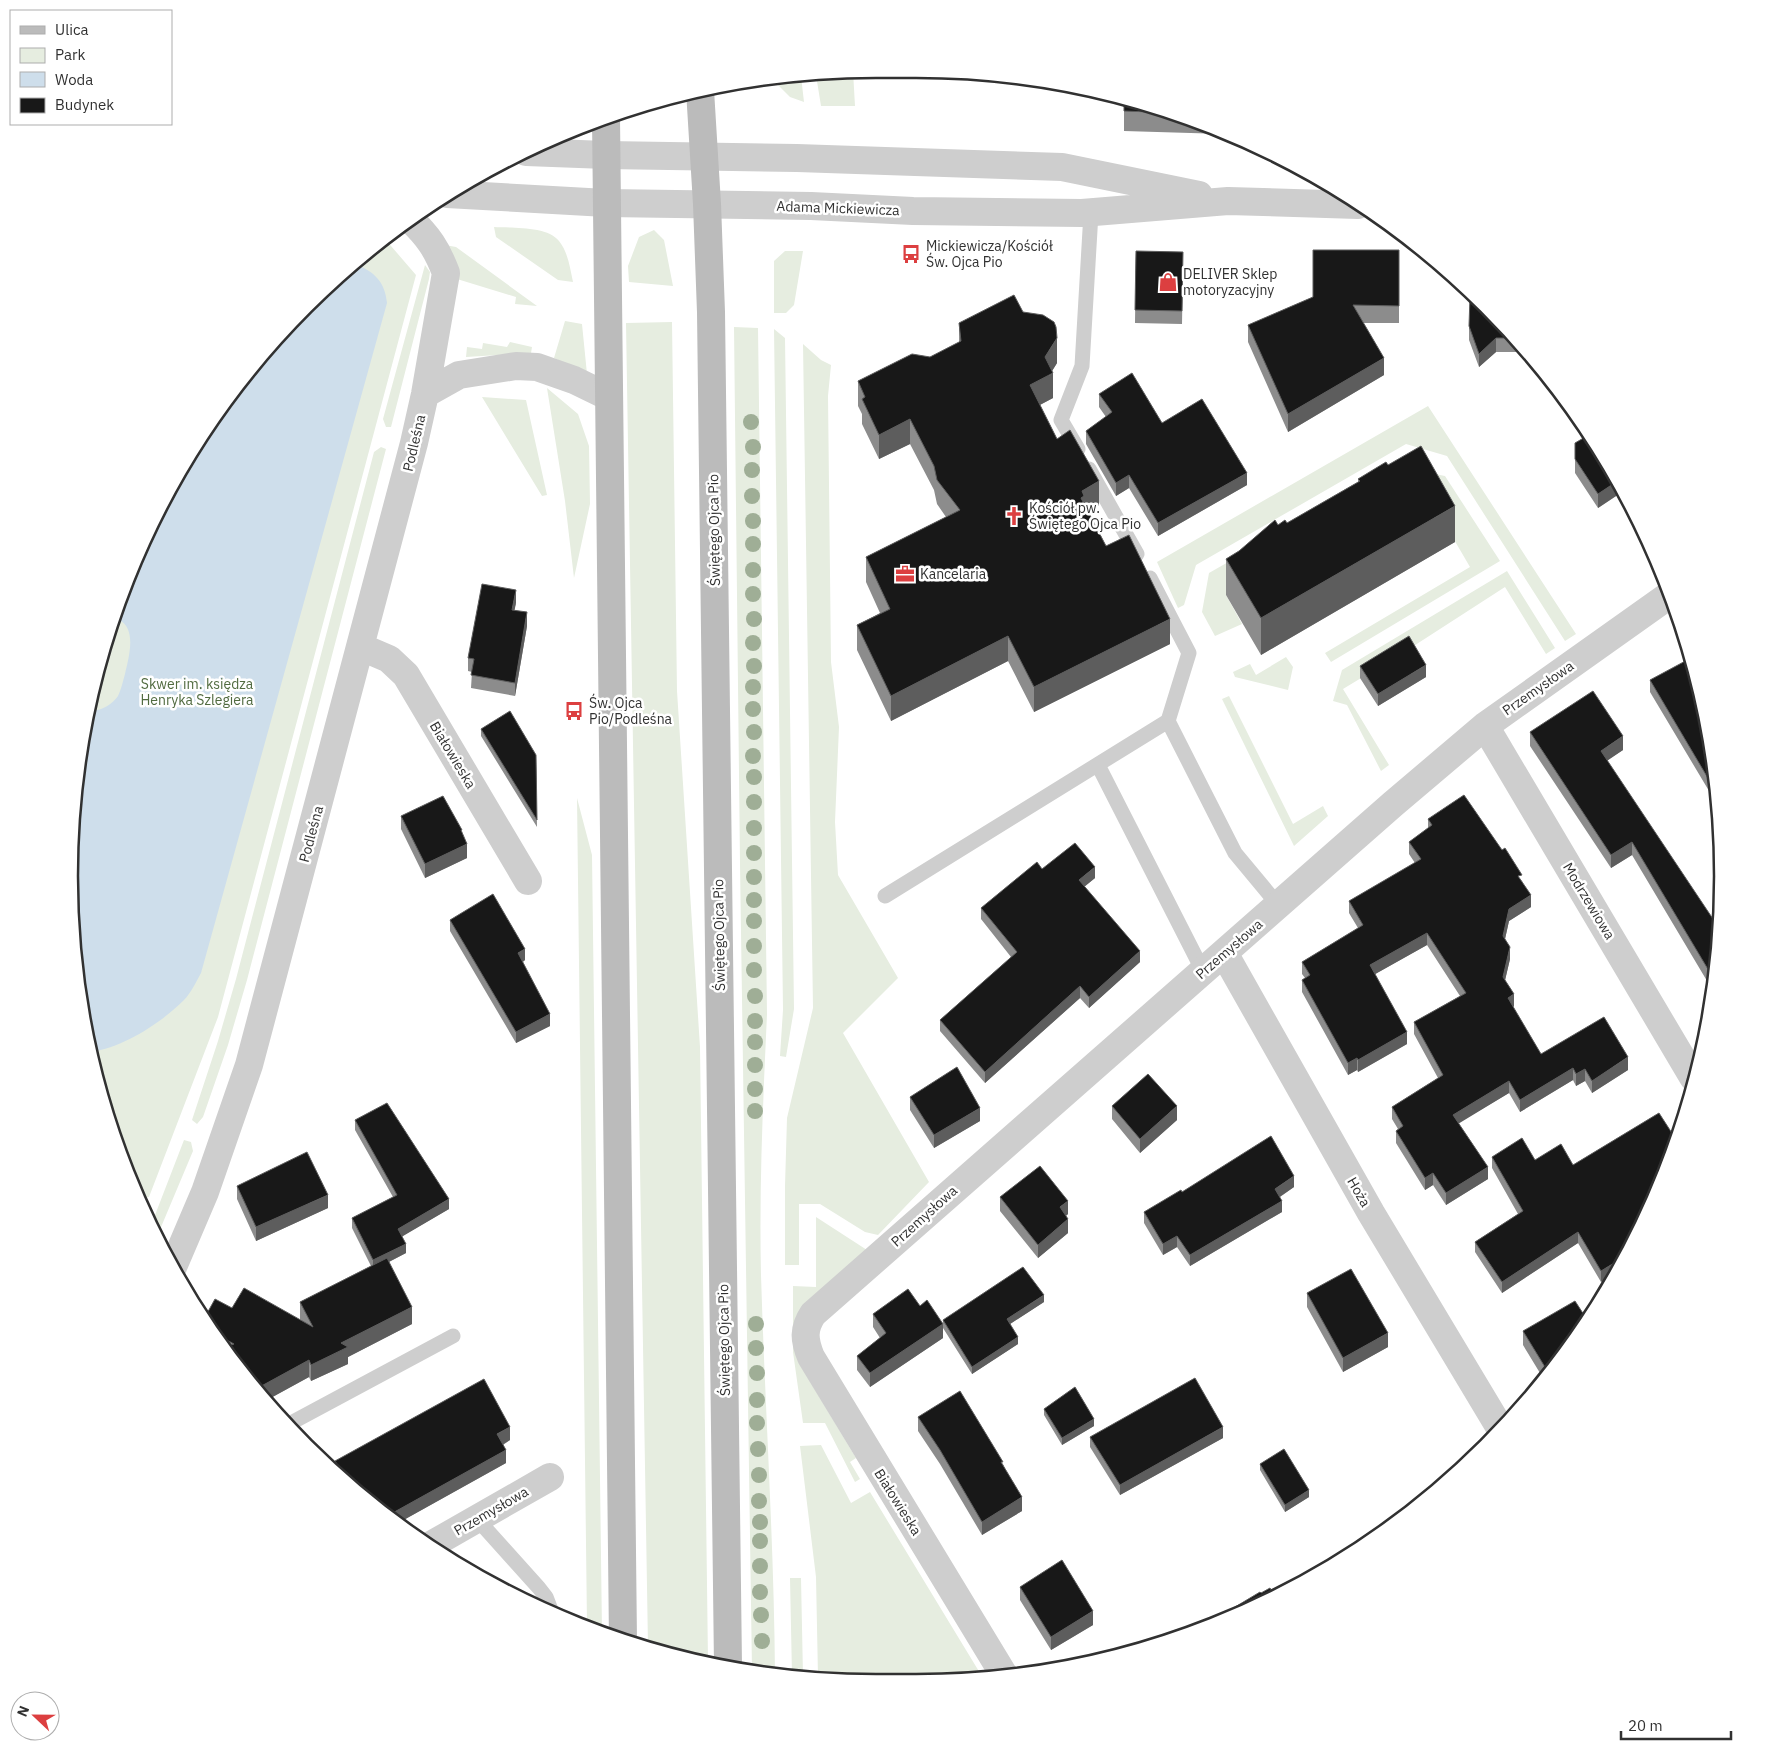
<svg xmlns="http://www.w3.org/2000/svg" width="1791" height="1751" viewBox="0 0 1791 1751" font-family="'IBM Plex Sans',sans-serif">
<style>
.green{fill:#e6ede0}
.water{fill:#cedeeb}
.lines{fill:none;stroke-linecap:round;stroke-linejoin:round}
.service{stroke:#cecece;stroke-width:15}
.minor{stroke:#cecece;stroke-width:28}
.tertiary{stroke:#cecece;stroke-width:28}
.secondary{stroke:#bbb;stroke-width:28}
.tree{fill:#9fae96}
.wall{fill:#8c8c8c}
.shaded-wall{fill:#5d5d5d}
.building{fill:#181818;stroke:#5d5d5d}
.labels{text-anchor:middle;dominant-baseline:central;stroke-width:5;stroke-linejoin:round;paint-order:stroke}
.street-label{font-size:14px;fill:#313131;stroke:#fff}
.poi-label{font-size:14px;fill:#313131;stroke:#fff;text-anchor:start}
.park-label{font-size:14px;fill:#516b40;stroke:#fff}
.rim{fill:none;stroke:#313131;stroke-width:2.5}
</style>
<rect width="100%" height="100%" fill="#fff"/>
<!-- green -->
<path class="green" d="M853 71 855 106H821L816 75Z
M801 76 804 102 790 97 772 79Z
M494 227C512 228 548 226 559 241 568 252 570 268 573 282L558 280 496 237Z
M654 230 664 240 673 286 629 282 628 266 639 237Z
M385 239 416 275 218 1017 149 1197 140 1199 96 1084 70 928 76 770 96 666 130 567 205 428 305 305Z
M445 245 456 247 537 306 515 304 516 297 457 279Z
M785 251H803L794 305 786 313H774V261Z
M425 265 430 272 429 279 391 427H386L383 419Z
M565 321 582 324 587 374 554 358Z
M672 322 677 691 700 1047 708 1661 648 1647 626 323Z
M734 327 758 328 767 1014C763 1101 759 1188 761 1275 765 1409 774 1542 775 1675L752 1671 740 864Z
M774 329 785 338 794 1009 786 1057 780 1056 783 1010Z
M510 342 532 347 531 353 466 357 467 347 482 349 483 343 507 347Z
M803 344 821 360 831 365 828 396 831 662 839 727 835 822 838 875 898 978 843 1033 929 1182 878 1235 865 1232 820 1204H799V1265H785V1186L787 1118 813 1008Z
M547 388 578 414 589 446 590 504 574 578 565 501Z
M482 397 526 400 547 495 542 496Z
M1428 406 1576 634 1565 641 1447 456 1406 444 1196 565 1184 605 1178 608 1157 562Z
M381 447 386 449 247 980 228 1045 203 1117 197 1124 192 1120 218 1041 236 979 374 452Z
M1425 472 1445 476 1500 561 1331 662 1325 653 1470 567 1421 483Z
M1237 557 1226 595 1242 624 1215 636 1202 612 1209 573Z
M1507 571 1555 648 1546 654 1505 587 1409 649 1343 689 1389 765 1381 771 1347 705 1333 701 1342 670Z
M1286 657 1293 667 1288 690 1235 677 1233 672 1250 664 1256 675Z
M1229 696 1293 824 1323 806 1328 816 1294 846 1222 699Z
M577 798 592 855 602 1633 587 1626Z
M184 1140 191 1142 193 1151 156 1239 150 1228Z
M816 1217 867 1250 794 1342 799 1363 856 1458 850 1462 860 1479 855 1482 825 1423H803L793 1352V1286L816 1287Z
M821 1445 851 1503 870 1492 983 1678 968 1681 818 1677 816 1577 800 1446Z
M790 1578H801L803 1676H792Z"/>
<!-- water -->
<path class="water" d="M355 264C375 272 385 282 387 303L201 973C196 982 191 993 184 1000 161 1023 124 1047 91 1052L70 928 76 770 88 710C98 713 112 705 118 696 121 690 123 681 125 674 129 656 139 623 113 618L130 567 205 428 305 305Z"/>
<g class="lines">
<!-- service -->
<path class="service" d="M1078 449 1061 420 1082 366 1091 213
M1089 469 1137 554
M1150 578 1189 653 1168 721
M1098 765 1203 971
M885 896 1168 721 1235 853 1279 906
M289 1424 453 1336
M477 1519 539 1588 546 1597 551 1610"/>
<!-- minor -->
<path class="minor" d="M425 394 459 375 516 366 537 367 574 380 609 397
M361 647 389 659 406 675 528 881
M1485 726 1693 1077
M1224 953 1371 1213 1500 1428
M173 1267 205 1192 249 1065 414 443 425 394 446 273C437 249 428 236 410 219
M431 1545 550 1477
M1004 1675 811 1357C804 1340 803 1329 813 1314L1393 804 1485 726 1668 596"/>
<!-- tertiary -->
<path class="tertiary" d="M526 152 606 155 797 158 1062 167 1199 195
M447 194 606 203 811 206 913 211 1082 213 1228 201 1358 205"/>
<!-- secondary -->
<path class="secondary" d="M700 90 707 204 711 312 728 1666
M606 118 623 1641"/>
</g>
<!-- trees -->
<g class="tree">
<circle cx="751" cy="422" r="8"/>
<circle cx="753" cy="447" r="8"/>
<circle cx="752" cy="470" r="8"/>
<circle cx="752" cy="496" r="8"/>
<circle cx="753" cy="521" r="8"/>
<circle cx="753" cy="544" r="8"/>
<circle cx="753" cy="570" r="8"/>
<circle cx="753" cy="594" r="8"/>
<circle cx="754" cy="619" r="8"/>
<circle cx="753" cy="643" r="8"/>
<circle cx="754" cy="666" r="8"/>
<circle cx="753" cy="687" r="8"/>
<circle cx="753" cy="709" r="8"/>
<circle cx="754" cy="732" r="8"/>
<circle cx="753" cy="756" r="8"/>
<circle cx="754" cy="777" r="8"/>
<circle cx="754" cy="802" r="8"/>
<circle cx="754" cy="828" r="8"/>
<circle cx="754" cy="853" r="8"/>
<circle cx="754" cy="877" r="8"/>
<circle cx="754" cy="900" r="8"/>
<circle cx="754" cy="921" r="8"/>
<circle cx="754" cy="946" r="8"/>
<circle cx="754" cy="970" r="8"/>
<circle cx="755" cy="996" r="8"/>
<circle cx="755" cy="1021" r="8"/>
<circle cx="755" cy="1042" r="8"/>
<circle cx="755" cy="1065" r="8"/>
<circle cx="755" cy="1089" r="8"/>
<circle cx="755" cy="1111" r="8"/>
<circle cx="756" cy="1324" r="8"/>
<circle cx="756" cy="1348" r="8"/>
<circle cx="757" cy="1373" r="8"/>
<circle cx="757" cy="1400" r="8"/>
<circle cx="757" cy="1423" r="8"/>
<circle cx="758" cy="1449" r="8"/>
<circle cx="759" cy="1475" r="8"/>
<circle cx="759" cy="1501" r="8"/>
<circle cx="760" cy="1522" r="8"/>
<circle cx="760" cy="1541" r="8"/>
<circle cx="760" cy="1566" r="8"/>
<circle cx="760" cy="1592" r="8"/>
<circle cx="761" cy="1615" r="8"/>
<circle cx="762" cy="1641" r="8"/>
</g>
<!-- wall -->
<path class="wall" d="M1124 100 1175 112 1224 134 1124 131Z
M1399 250V323H1363L1384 375 1288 432 1248 342V325L1313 297Z
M1136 251 1183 265 1182 324 1135 323Z
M1473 296 1520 347V352H1496L1479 367 1469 340V326Z
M1023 312 1057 363 1052 371 1053 398 1040 405 1057 439 1099 505 1089 512 1106 546 1170 644 1034 712 1008 661 891 721 857 650V625L880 613 866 582V557L946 517 937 504 934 490 910 444 879 459 862 424V414L858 406V381L930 357 959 343V323Z
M1099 394 1162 423 1247 485 1158 536 1129 488 1116 496 1086 444V431L1106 417 1099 407Z
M1587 436 1622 492 1598 508 1575 473V459Z
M1388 465 1455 542 1261 655 1226 595V559L1239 551 1278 525 1287 523 1358 482V479Z
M516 603 514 610 527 626 515 696 471 688 472 672 468 671V658Z
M1360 666 1426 677 1378 706 1360 678Z
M1695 667 1718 806 1650 692V680Z
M481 729 536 755 537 827 481 736Z
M1530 732 1623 750 1607 760 1715 981 1713 991 1632 855 1611 868 1530 746Z
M401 816 462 834 467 858 425 878 401 829Z
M1428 819 1522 881 1531 907 1509 921 1505 939 1510 959 1505 980 1514 1006 1513 1007 1541 1054 1628 1070 1592 1093 1585 1081 1576 1086 1573 1080 1520 1112 1509 1093 1458 1123 1488 1179 1446 1205 1433 1185 1425 1190 1396 1143V1131L1398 1129 1392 1119V1107L1438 1078 1414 1034V1022L1460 996 1427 945 1375 974 1407 1044 1358 1072 1357 1070 1348 1075 1302 992V980L1305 978 1302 974V962L1358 928 1349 913V901L1415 863 1409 854V842L1428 829Z
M1042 869 1095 878 1084 887 1140 962 1089 1008 1080 998 985 1083 940 1031V1020L1011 957 981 919V908Z
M450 920 525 960 523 962 550 1026 516 1043 450 931Z
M910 1097 980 1121 934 1148 910 1110Z
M1112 1106 1177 1120 1140 1153 1112 1119Z
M1659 1113 1601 1282 1578 1243 1502 1293 1475 1252V1242L1518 1214 1492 1168V1157L1535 1160 1573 1165Z
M355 1120 449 1209 402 1236 406 1253 389 1262 412 1324 348 1357V1364L311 1381 309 1377 267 1400 236 1367 205 1317 232 1308 301 1321 300 1319V1302L371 1266 352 1228V1218L393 1197 355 1130Z
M237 1186 328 1208 256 1241 237 1199Z
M1294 1187 1280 1197 1282 1212 1190 1266 1177 1247 1163 1255 1144 1223V1212L1182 1192Z
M1000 1197 1068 1214 1066 1216 1068 1233 1038 1258 1000 1211Z
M1307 1293 1388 1347 1343 1372 1307 1307Z
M1044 1302 1010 1324 1018 1344 972 1374 943 1328V1338L870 1387 857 1370V1356L880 1338 873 1327V1314L920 1306 943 1323V1320Z
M1586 1318 1543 1378 1523 1345V1331Z
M1044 1409 1094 1426 1062 1445 1044 1415Z
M918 1417 1003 1464 1022 1511 982 1535 940 1464 918 1431Z
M1090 1437 1223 1438 1120 1495 1090 1447Z
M510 1440 503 1445 506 1463 400 1522 344 1482 335 1471V1461Z
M1260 1464 1309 1497 1285 1512 1260 1470Z
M1020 1587 1093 1625 1051 1650 1020 1600Z"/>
<!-- shaded-wall -->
<path class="shaded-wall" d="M1057 338V363L1049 376 1053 373V398L1030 410V385L1045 357Z
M1496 338V352L1479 367V354Z
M1384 358V375L1288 432V414Z
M910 419V444L879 459V435Z
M1247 473V485L1158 536V523Z
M1129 475V488L1116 496V483Z
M1099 481V505L1084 514 1081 498 1082 491Z
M1616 482 1622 492 1598 508V494Z
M1455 506V542L1261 655V618Z
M516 590V603L512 623V610Z
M527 612V626L515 696V683Z
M1170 619V644L1034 712V687Z
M1008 636V661L891 721V696Z
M1426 665V677L1378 706V694Z
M1623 736V750L1601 765V751Z
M1632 842V855L1611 868V855Z
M467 844V858L425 878V864Z
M1095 867V878L1079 891V880Z
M1531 895V907L1509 921 1503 948V936L1509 909Z
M1427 933V945L1370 977V965Z
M1510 947V959L1503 989V977Z
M525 949V960L518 965V953Z
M1140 951V962L1089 1008V997Z
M1080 986V998L985 1083V1072Z
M1514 994V1006L1508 1010V998Z
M550 1014V1026L516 1043V1032Z
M1407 1032V1044L1358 1072V1060Z
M1628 1057V1070L1592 1093V1081Z
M1357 1058V1070L1348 1075V1063Z
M1573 1068V1080L1520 1112V1100Z
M1585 1069V1081L1576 1086V1074Z
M1509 1081V1093L1453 1127V1115Z
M1177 1106V1120L1140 1153V1139Z
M980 1108V1121L934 1148V1135Z
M1488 1167V1179L1446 1205V1193Z
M1433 1173V1185L1425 1190V1178Z
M1294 1176V1187L1275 1200V1189Z
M328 1195V1208L256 1241V1227Z
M449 1199V1209L398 1239V1229Z
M1068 1201V1214L1060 1220V1207Z
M1282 1201V1212L1190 1266V1255Z
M1068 1219V1233L1038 1258V1245Z
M1578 1232V1243L1502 1293V1282Z
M1177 1236V1247L1163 1255V1244Z
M406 1244V1253L373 1270V1260Z
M1624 1257 1617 1272 1601 1282V1271Z
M1044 1295V1302L1007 1326V1319Z
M412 1307V1324L348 1357V1364L311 1381V1365L341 1343Z
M943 1324V1338L870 1387V1373Z
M1388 1333V1347L1343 1372V1358Z
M1018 1337V1344L972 1374V1367Z
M309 1360V1377L267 1400 256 1389Z
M1094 1419V1426L1062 1445V1438Z
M510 1427V1440L497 1448V1434Z
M1223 1427V1438L1120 1495V1485Z
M506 1450V1463L400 1522 389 1515Z
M1309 1490V1497L1285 1512V1505Z
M1022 1497V1511L982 1535V1522Z
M1093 1611V1625L1051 1650V1637Z"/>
<!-- building -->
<path class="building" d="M1124 100 1175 112 1177 113 1124 111Z
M1313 250H1399V306L1353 305 1384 358 1288 414 1248 325 1313 297Z
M1136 251 1183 252 1182 311 1135 310Z
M1014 295 1023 312 1043 315 1054 322 1056 327 1057 338 1045 357 1053 373 1030 385 1057 439 1070 430 1099 481 1082 491 1084 496 1081 498 1106 546 1129 535 1170 619 1034 687 1008 636 891 696 857 625 890 609 866 557 960 510 937 480 934 466 910 419 879 435 862 399 865 397 858 381 912 354 930 357 961 341 959 323Z
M1470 296H1473L1513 338H1496L1479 354 1469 326Z
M1132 373 1162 423 1202 399 1247 473 1158 523 1129 475 1116 483 1086 431 1112 412 1099 394Z
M1587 436 1616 482 1598 494 1575 459V443Z
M1421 446 1455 506 1261 618 1226 559 1239 551 1275 520 1278 525 1285 520 1287 523 1360 481 1358 479 1386 462 1388 465Z
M482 584 516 590 512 610 527 612 515 683 471 675 474 659 468 658Z
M1409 636 1426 665 1378 694 1360 666Z
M1691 658 1695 667 1715 790 1650 680Z
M1593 691 1623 736 1601 751 1717 925 1715 981 1632 842 1611 855 1530 732Z
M510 711 536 755 537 820 481 729Z
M1464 795 1502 850 1505 848 1522 875 1518 876 1531 895 1509 909 1503 936 1510 947 1503 977 1514 994 1508 998 1541 1054 1604 1017 1628 1057 1592 1081 1585 1069 1576 1074 1573 1068 1520 1100 1509 1081 1453 1115 1488 1167 1446 1193 1433 1173 1425 1178 1396 1131 1403 1126 1392 1107 1443 1075 1414 1022 1466 993 1427 933 1370 965 1407 1032 1358 1060 1357 1058 1348 1063 1302 980 1310 975 1302 962 1363 925 1349 901 1421 859 1409 842 1432 825 1428 819Z
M443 796 462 830H461L467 844 425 864 401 816Z
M1075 843 1095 867 1079 880 1140 951 1089 997 1080 986 985 1072 940 1020 1017 952 981 908 1037 862 1042 869Z
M493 894 525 949 518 953 550 1014 516 1032 450 920Z
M957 1067 980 1108 934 1135 910 1097Z
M1148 1074 1177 1106 1140 1139 1112 1106Z
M387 1103 449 1199 398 1229 406 1244 373 1260 352 1218 397 1195 355 1120Z
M1659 1113 1677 1141 1624 1257 1601 1271 1578 1232 1502 1282 1475 1242 1523 1211 1492 1157 1522 1138 1535 1160 1561 1144 1573 1165Z
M1271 1136 1294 1176 1275 1189 1282 1201 1190 1255 1177 1236 1163 1244 1144 1212 1181 1190 1182 1192Z
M307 1152 328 1195 256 1227 237 1186Z
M1040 1166 1068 1201 1060 1207 1068 1219 1038 1245 1000 1197Z
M387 1258 412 1307 341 1343 348 1347 311 1365 309 1360 256 1389 236 1367 224 1348 234 1344 214 1333 205 1317 215 1299 232 1308 244 1288 313 1327 300 1302Z
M1023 1267 1044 1295 1007 1319 1018 1337 972 1367 943 1320Z
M1351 1269 1388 1333 1343 1358 1307 1293Z
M908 1289 920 1306 927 1300 943 1324 870 1373 857 1356 886 1333 873 1314Z
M1575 1301 1586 1318 1548 1372 1523 1331Z
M1195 1378 1223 1427 1120 1485 1090 1437Z
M484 1379 510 1427 497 1434 506 1450 389 1515 344 1482 334 1472 340 1469 335 1461Z
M1075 1387 1094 1419 1062 1438 1044 1409Z
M960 1391 1003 1462H1001L1022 1497 982 1522 940 1450 918 1417Z
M1284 1449 1309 1490 1285 1505 1260 1464Z
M1062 1560 1093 1611 1051 1637 1020 1587Z
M1270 1588 1275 1597 1272 1599 1210 1622 1260 1592 1261 1593Z
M1203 1622 1205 1624 1190 1630Z"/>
<!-- icons -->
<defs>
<g id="bus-bare" transform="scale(1.5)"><path d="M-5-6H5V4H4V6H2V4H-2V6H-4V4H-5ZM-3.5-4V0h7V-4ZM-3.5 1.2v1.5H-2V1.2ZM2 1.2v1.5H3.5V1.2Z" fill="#dc3f40" stroke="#fff" stroke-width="2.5" paint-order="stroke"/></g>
<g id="shop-bare" transform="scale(1.5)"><path d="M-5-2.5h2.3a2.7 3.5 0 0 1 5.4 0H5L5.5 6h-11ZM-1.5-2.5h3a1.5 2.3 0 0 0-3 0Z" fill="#dc3f40" stroke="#fff" stroke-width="2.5" paint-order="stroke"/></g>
<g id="church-bare" transform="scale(1.5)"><path d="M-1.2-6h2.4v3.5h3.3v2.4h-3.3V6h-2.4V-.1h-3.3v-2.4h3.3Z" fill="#dc3f40" stroke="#fff" stroke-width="2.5" paint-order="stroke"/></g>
<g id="office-bare" transform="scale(1.5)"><path d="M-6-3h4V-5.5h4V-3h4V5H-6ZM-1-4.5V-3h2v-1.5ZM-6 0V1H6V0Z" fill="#dc3f40" stroke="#fff" stroke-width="2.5" paint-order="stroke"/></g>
</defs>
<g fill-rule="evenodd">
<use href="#bus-bare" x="911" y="254"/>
<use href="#shop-bare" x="1168" y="282"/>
<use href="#church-bare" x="1014" y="516"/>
<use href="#office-bare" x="905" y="574"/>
<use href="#bus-bare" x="574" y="711"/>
</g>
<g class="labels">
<!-- street labels -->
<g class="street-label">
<text transform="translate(838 208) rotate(2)">Adama Mickiewicza</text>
<text transform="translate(414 443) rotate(-77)">Podleśna</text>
<text transform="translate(714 530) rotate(-91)">Świętego Ojca Pio</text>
<text transform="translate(1538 688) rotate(-35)">Przemysłowa</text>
<text transform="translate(453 755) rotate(59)">Białowieska</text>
<text transform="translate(311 834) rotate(-75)">Podleśna</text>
<text transform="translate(1589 901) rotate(59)">Modrzewiowa</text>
<text transform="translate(719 935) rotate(-91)">Świętego Ojca Pio</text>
<text transform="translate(1229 949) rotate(-41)">Przemysłowa</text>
<text transform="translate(1359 1192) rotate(60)">Hoża</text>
<text transform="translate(924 1216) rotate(-42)">Przemysłowa</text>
<text transform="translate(724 1340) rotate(-91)">Świętego Ojca Pio</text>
<text transform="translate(898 1502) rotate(58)">Białowieska</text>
<text transform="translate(491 1511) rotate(-30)">Przemysłowa</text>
</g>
<!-- poi labels -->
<g class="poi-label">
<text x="926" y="246">Mickiewicza/Kościół<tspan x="926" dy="16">Św. Ojca Pio</tspan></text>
<text x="1183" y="274">DELIVER Sklep<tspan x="1183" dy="16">motoryzacyjny</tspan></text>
<text x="1029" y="508">Kościół pw.<tspan x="1029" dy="16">Świętego Ojca Pio</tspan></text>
<text x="920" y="574">Kancelaria</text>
<text x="589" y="703">Św. Ojca<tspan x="589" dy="16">Pio/Podleśna</tspan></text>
</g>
<!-- park labels -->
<g class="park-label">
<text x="197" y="684">Skwer im. księdza<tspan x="197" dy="16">Henryka Szlegiera</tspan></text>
</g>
</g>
<!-- crop -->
<path d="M0 0H1791V1751H0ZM876 78H916A798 798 0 0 1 1714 876V876A798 798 0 0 1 916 1674H876A798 798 0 0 1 78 876V876A798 798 0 0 1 876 78Z" fill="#fff" fill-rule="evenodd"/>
<path class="rim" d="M876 78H916A798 798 0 0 1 1714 876V876A798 798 0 0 1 916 1674H876A798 798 0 0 1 78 876V876A798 798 0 0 1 876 78Z"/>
<!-- legend -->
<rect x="10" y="10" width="162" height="115" fill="#ffffff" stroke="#adadad"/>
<rect x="20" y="26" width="25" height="8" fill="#bbbbbb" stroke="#adadad"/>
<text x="55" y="35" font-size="15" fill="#313131">Ulica</text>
<rect x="20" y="48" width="25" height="15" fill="#e6ede0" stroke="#adadad"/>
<text x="55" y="60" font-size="15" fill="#313131">Park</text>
<rect x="20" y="72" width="25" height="15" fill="#cedeeb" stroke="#adadad"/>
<text x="55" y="85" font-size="15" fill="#313131">Woda</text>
<rect x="20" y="98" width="25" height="15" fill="#181818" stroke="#adadad"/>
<text x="55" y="110" font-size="15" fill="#313131">Budynek</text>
<!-- north arrow -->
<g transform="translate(35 1716) rotate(292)"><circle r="24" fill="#ffffff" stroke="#adadad"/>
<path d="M0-4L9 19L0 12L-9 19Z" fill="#dc3f40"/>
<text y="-8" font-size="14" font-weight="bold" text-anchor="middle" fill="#313131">N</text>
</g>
<!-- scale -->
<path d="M1621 1731v8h110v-8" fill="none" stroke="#313131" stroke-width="2.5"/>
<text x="1628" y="1731" font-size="15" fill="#313131" stroke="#ffffff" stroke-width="4" paint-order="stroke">20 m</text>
</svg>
